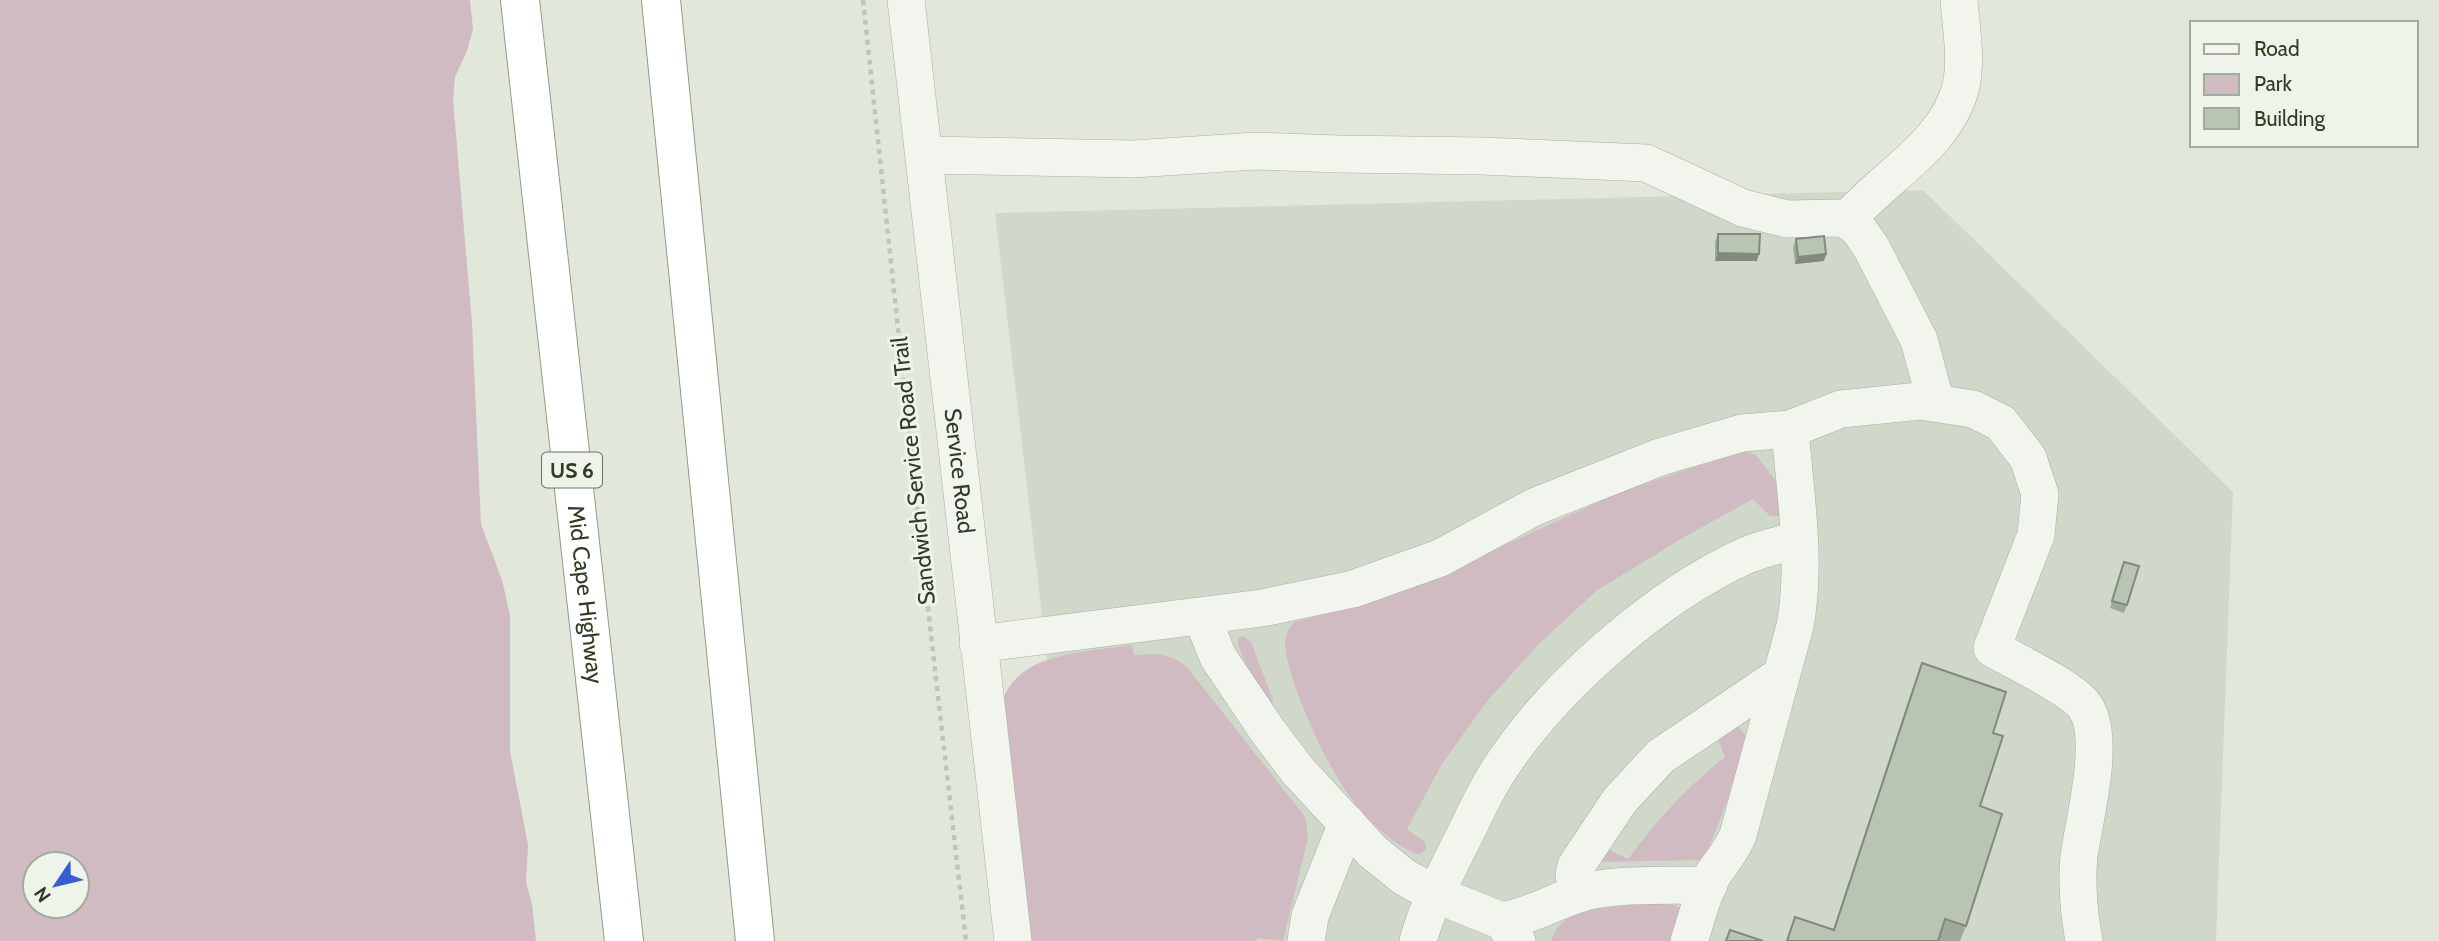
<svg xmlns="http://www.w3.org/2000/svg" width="2439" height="941" viewBox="0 0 2439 941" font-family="Cabin,sans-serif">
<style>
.built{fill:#d0d9c9}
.green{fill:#d1bbc3;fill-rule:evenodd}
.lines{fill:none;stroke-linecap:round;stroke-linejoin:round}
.minor-casing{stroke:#a8b1a0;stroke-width:38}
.highway-casing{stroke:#8f9e81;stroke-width:40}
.path{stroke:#bfc5b9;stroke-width:4.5;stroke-dasharray:5 5;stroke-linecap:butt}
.minor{stroke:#f1f5ee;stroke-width:37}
.highway{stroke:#fff;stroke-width:38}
.wall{fill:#a0a999}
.shaded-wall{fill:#82897d}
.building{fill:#bac4b2;stroke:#82897d;stroke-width:2}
.labels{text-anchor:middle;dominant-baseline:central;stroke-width:6;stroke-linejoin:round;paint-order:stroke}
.shield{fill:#eff4ea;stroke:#69745f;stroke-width:2}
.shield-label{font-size:21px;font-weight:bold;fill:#303d24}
.street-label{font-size:23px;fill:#303d24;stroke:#eff4ea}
</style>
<rect width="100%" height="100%" fill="#e1e7db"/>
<!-- built -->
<path class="built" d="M1923 190 2233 492 2216 941H1080L995 213Z"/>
<!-- green -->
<path class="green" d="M0 0H470L473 29 467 51 455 77 453 100 472 323 481 524 502 580 510 615V751L528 845 526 882 532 904 536 941H0ZM35 864H77V906H35Z
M1745 452 1756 455 1778 484 1780 516H1770L1753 499 1686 536 1596 591 1539 644 1488 700 1442 764 1407 829 1425 842 1426 849 1421 854H1416C1386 840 1360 813 1342 785 1323 756 1288 681 1285 646 1284 637 1288 629 1294 622L1349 608 1444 573 1618 493 1691 468Z
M1243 636 1251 642 1272 697 1273 703 1271 705 1261 701 1238 645V638Z
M1132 645 1134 655C1158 654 1167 652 1187 667L1306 818 1308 838 1283 941 1258 938 1255 941H1030L1003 699C1021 651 1089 652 1132 645Z
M1736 724 1746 736V741L1727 801 1705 858 1701 860 1597 862 1604 847 1628 859C1656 821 1687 787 1725 757L1716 734Z
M1633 903 1669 904 1682 908 1677 941H1551C1554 934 1557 927 1563 922 1577 910 1614 906 1633 903Z"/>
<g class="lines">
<!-- minor casing -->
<g class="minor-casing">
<g id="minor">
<path id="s1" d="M906 0 1013 941"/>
<path d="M924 155 1134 159 1256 151 1339 154 1482 156 1646 163 1743 208 1787 219 1843 218 1857 227 1871 247 1919 340 1936 403"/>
<path d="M1848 219C1885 176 1947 144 1961 86 1967 58 1961 28 1959 0"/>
<path d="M1202 617 1218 657 1267 730 1298 771 1372 851 1404 877 1435 894 1502 921 1517 941"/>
<path d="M978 644 1262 608 1353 589 1440 558 1534 507 1660 457 1742 433 1790 429 1841 409 1920 401 1973 409 2001 423 2028 458 2040 494 2036 535 1992 648C2014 661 2068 686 2083 704 2108 733 2084 820 2079 856 2076 885 2079 913 2084 941"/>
<path d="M1578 894 1574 875 1576 866 1620 800 1661 756 1780 676"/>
<path d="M1502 921C1533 916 1559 898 1589 891 1622 883 1674 886 1709 885"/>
<path d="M1306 941 1310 916 1347 823"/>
<path d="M1418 941C1427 908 1443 879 1458 848 1471 823 1482 797 1497 773 1551 688 1656 596 1747 555 1763 548 1782 545 1798 540"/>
<path d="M1689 941C1697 919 1702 892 1714 873 1723 860 1732 850 1738 835L1795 626C1807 562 1795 493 1790 429"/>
</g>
</g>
<!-- highway casing -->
<g class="highway-casing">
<g id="highway">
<path id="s2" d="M520 0 624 941"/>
<path d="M661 0 755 941"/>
</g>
</g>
<!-- path -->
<path class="path" d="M863 0 925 582 966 941"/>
<!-- minor -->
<use href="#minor" class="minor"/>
<!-- highway -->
<use href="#highway" class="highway"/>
</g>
<!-- wall -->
<path class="wall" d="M1718 234 1757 261H1715V242Z
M1796 239 1824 261 1795 264 1793 247Z
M2121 569 2127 605 2124 613 2110 608Z
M1922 663 1993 733 1980 806 1966 926 1960 941H1786L1795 917 1833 930 1910 696Z"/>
<!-- shaded-wall -->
<path class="shaded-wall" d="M1718 253 1759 254 1757 261H1715Z
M1826 254 1824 261 1795 264 1798 257Z"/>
<!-- building -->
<path class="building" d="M1718 234H1760L1759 254 1718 253Z
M1824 236 1826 254 1798 257 1796 239Z
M2124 562 2139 566 2127 605 2112 601Z
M1922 663 2006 692 1993 733 2003 736 1980 806 2002 814 1966 926 1945 919 1938 941H1787L1795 917 1834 930Z
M1730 930 1763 941H1726Z"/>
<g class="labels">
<!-- shield labels -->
<rect class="shield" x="542" y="452.5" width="60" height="35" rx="5"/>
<g class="shield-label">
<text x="572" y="470">US 6</text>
</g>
<!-- street labels -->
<g class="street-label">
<text transform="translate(913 471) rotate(-96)">Sandwich Service Road Trail</text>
<text stroke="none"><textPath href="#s1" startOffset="474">Service Road</textPath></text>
<text stroke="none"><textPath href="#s2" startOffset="598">Mid Cape Highway</textPath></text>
</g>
</g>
<!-- legend -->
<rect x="2190" y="21" width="228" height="126" fill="#eff4ea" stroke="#a3ab9b" stroke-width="2"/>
<rect x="2204" y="44" width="35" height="10" fill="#f1f5ee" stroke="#a3ab9b" stroke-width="2"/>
<text x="2254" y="56" font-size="21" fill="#303d24">Road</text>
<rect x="2204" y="74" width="35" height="21" fill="#d1bbc3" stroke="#a3ab9b" stroke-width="2"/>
<text x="2254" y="91" font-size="21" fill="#303d24">Park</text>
<rect x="2204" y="108" width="35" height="21" fill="#bac4b2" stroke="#a3ab9b" stroke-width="2"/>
<text x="2254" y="126" font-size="21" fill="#303d24">Building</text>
<!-- north arrow -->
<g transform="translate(56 885) rotate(235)"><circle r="33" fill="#eff4ea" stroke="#a3ab9b" stroke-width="2"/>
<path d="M0-5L12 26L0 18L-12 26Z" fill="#355dd6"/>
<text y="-10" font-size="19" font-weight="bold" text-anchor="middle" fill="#303d24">N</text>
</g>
</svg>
